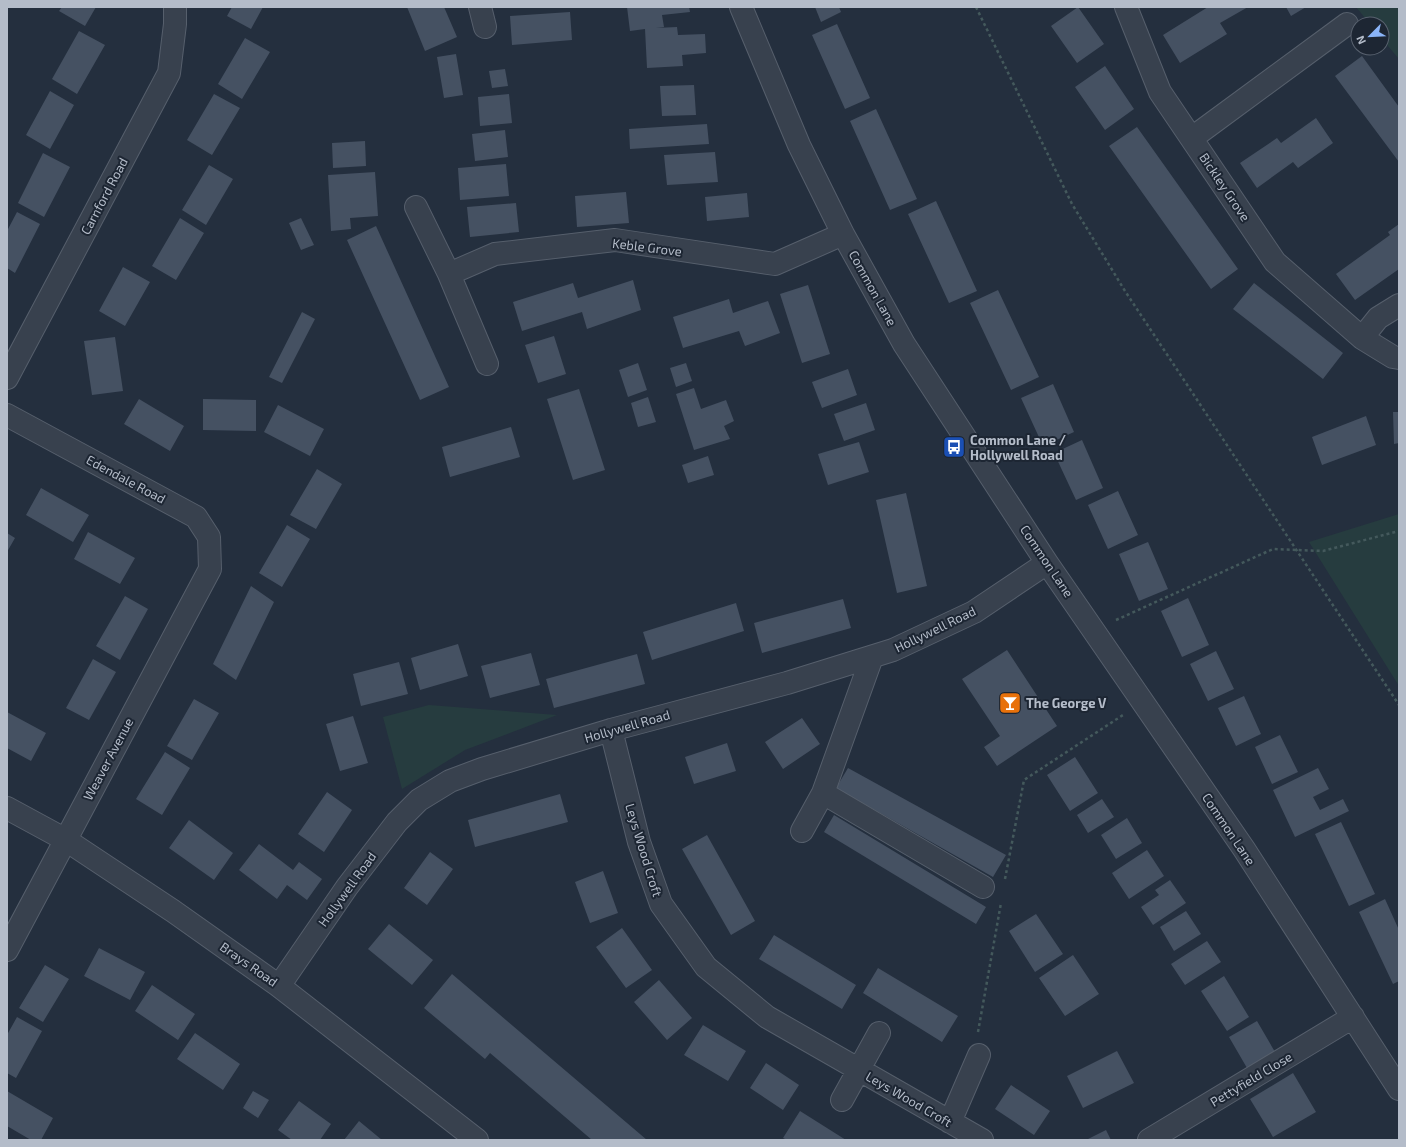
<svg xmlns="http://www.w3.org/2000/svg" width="1406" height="1147" viewBox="0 0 1406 1147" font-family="'Exo 2',sans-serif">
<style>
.green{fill:#263c3f}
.building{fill:#455162}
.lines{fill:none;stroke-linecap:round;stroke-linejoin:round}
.minor-casing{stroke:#565f6c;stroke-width:24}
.path{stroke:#44595c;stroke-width:2.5;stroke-dasharray:3 3;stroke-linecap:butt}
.minor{stroke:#38414e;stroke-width:22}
.labels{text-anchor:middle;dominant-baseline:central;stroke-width:4;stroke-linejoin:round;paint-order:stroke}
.street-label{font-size:13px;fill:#b4bcc9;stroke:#1d2633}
.poi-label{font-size:13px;font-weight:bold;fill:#b4bcc9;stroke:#1d2633;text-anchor:start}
</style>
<rect width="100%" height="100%" fill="#242f3e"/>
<!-- green -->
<path class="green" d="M1356 7H1399V59L1382 39V24H1370Z
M1399 514V686L1309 542Z
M429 705 557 715 465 750 402 789 383 717Z"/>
<!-- building -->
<path class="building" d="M62 7H96L85 26 59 11Z
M232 7H263L251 29 227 16Z
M407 7H444L457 37 425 51Z
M627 7H689L690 12 662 15 664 27 656 28 677 27 678 35 705 34 706 53 682 55 683 66 647 68 645 29 630 31Z
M815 7H839L841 12 821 22Z
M1078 7 1104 44 1077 63 1051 26Z
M1208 7H1248L1220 23 1227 34 1180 63 1163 35Z
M1286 7H1306L1291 16Z
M570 12 572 40 512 45 510 16Z
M837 24 870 98 845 109 812 35Z
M79 31 105 45 77 94 52 79Z
M245 38 270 52 242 99 218 84Z
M456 54 463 95 444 98 437 57Z
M1362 56 1399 107V162L1335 76Z
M1105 66 1134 109 1105 130 1075 87Z
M505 69 508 86 492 88 489 71Z
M694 85 696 115 662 116 660 86Z
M50 91 74 105 50 149 26 135Z
M214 94 240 108 212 155 187 140Z
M509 94 512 123 480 126 478 97Z
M876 109 917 199 890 210 850 121Z
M1316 118 1333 143 1298 168 1293 162 1257 188 1240 163 1277 138 1281 143Z
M707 124 709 144 630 149 629 129Z
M1137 127 1238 269 1211 289 1109 146Z
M505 130 508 157 475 161 472 134Z
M365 141 366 166 333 168 332 143Z
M715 152 718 182 667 185 664 155Z
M43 153 70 167 44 217 18 203Z
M506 164 509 196 460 200 458 168Z
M209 165 233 179 206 225 182 210Z
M375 172 378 216 350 218 351 229 331 231 328 175Z
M626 192 629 223 577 227 575 196Z
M747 193 749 217 707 221 705 197Z
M936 201 977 291 949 303 908 214Z
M516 203 519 232 470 237 467 207Z
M17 212 40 224 15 273 7 268V231Z
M180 218 204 233 176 280 152 266Z
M301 218 314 245 301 250 289 223Z
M1399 224V269L1355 300 1336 274 1390 235 1388 232Z
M376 226 449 387 420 400 347 240Z
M123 267 150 282 125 326 99 311Z
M633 280 641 310 587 329 582 312 522 331 513 302 573 283 578 298Z
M1254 283 1343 353 1323 379 1233 309Z
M808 285 830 354 802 363 780 294Z
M998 290 1039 377 1011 390 970 303Z
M729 299 733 313 768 301 780 333 745 346 739 331 683 348 673 317Z
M302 312 315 319 282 383 269 377Z
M554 336 566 374 538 383 525 345Z
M115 337 123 391 92 395 84 341Z
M638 363 647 390 628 397 619 370Z
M686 363 692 381 676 387 670 368Z
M848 369 857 395 822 408 812 382Z
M1053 384 1074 432 1043 446 1021 398Z
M694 388 701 409 726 400 734 421 724 426 730 439 694 450 676 394Z
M579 389 605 470 573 480 547 399Z
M648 397 656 422 638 427 631 403Z
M139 399 184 426 170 451 124 424Z
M203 399 256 400V431L203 430Z
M866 403 875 430 844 441 834 414Z
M278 405 324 429 310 456 264 432Z
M1393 412H1399V443L1394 444Z
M1366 416 1376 445 1322 465 1312 437Z
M511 427 520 457 450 477 442 447Z
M1082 440 1103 488 1076 500 1054 453Z
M859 442 869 472 828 485 818 454Z
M708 456 714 475 688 483 682 465Z
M317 469 342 484 316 529 290 515Z
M41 488 89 515 73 542 26 515Z
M1118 491 1138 535 1108 549 1088 505Z
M906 493 927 586 897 593 876 500Z
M287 525 310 539 282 587 259 573Z
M88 532 135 558 120 584 74 559Z
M7 533 15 538 7 552Z
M1148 542 1168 589 1139 601 1119 554Z
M251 586 274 602 236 680 213 664Z
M125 596 148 609 120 660 96 646Z
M1188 598 1209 645 1182 657 1161 611Z
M843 599 851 628 762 653 754 623Z
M736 603 744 631 652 660 643 632Z
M458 644 468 676 420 690 411 658Z
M1007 650 1057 726 997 766 984 747 1000 736 962 679Z
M1216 651 1234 689 1208 701 1190 664Z
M531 653 540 685 490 698 481 666Z
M637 654 645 684 554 708 546 679Z
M93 659 116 672 89 720 66 708Z
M399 662 408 694 361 706 353 674Z
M1244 696 1261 734 1236 746 1218 708Z
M194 699 219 713 192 760 167 746Z
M7 712 46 733 31 761 7 748Z
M353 716 368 763 340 771 326 724Z
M802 718 820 744 783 769 765 742Z
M1280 735 1298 772 1272 784 1255 747Z
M727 743 736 771 694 784 685 757Z
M165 752 190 768 162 815 136 799Z
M1075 757 1098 793 1070 811 1047 775Z
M848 768 1006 855 993 877 836 788Z
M1318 768 1329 789 1313 797 1320 810 1343 799 1349 811 1295 837 1273 790Z
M327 792 352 810 324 852 298 834Z
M560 794 568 822 475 847 468 820Z
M1102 799 1114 817 1088 833 1077 815Z
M834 815 986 907 976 924 824 832Z
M1127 818 1142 843 1116 859 1101 835Z
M189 820 233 853 214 880 169 848Z
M1341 822 1375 894 1349 906 1315 834Z
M707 835 755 921 731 935 682 849Z
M259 844 293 870 299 862 322 879 307 900 287 885 277 899 239 870Z
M1147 850 1164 876 1129 899 1112 873Z
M430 852 453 869 427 905 404 888Z
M603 871 618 913 590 923 575 882Z
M1170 880 1186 903 1153 925 1141 907 1159 895 1155 890Z
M1385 899 1399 930V981L1393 984 1359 912Z
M1186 911 1201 934 1174 951 1160 927Z
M1036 914 1063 954 1035 972 1009 931Z
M389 924 433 960 412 985 368 949Z
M622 928 652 970 626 988 596 947Z
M774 935 856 985 842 1009 759 959Z
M1207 941 1221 962 1185 985 1171 964Z
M99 948 145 972 130 1000 84 976Z
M1073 955 1099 994 1065 1016 1039 978Z
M45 965 69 979 43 1022 19 1008Z
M878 968 958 1016 942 1042 863 993Z
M452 974 513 1026 647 1140H592L490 1053 485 1059 424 1008Z
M1224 976 1249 1017 1227 1031 1201 991Z
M659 980 692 1018 667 1040 634 1002Z
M152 985 195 1014 178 1040 135 1011Z
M17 1017 42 1031 16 1078 7 1073V1035Z
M1257 1021 1275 1052 1247 1068 1229 1037Z
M703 1025 746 1051 728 1081 684 1055Z
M195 1033 240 1064 223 1090 177 1059Z
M1117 1051 1134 1083 1083 1108 1067 1076Z
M766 1063 799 1085 783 1110 750 1088Z
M1293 1073 1316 1112 1273 1137 1250 1099Z
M1011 1085 1050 1111 1034 1135 995 1109Z
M7 1091 53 1118 41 1140H31L7 1126Z
M253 1091 269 1100 258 1118 243 1108Z
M299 1101 331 1124 320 1140H292L278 1130Z
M800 1111 846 1140H787L783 1138Z
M359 1121 382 1140H344Z
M1106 1130 1111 1140H1088V1139Z"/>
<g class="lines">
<!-- minor casing -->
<g class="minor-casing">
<path id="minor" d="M480 7 485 27
M741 7 799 145 843 234 904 344 1047 563 1244 849 1399 1089
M1126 7 1160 92 1275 262 1362 338 1393 357 1399 358
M1192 138 1347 24
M416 207 449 274 495 254 615 240 775 264 843 234
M449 274 487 364
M1362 338 1378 318 1399 305
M7 378 169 73 175 24V7
M7 415 196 517 209 537 210 569 7 950
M611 730 639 842 661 904 706 967 767 1017 982 1140
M823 793 872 657
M7 808 66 840 173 911 279 986 477 1140
M802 831 823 793 983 887
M279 986 347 887 397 822 419 800 450 781 482 769 611 730 787 683 893 650 974 612 1047 563
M842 1100 879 1033
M950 1122 979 1055
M1149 1140 1353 1017"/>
</g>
<!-- path -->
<path class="path" d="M976 7 1072 204 1125 291 1399 705
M1116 620 1273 549 1323 551 1399 531
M1005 879 1024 780 1123 715
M978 1032 1001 903"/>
<!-- minor -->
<use href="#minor" class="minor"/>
</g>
<!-- icons -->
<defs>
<g id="bus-square" transform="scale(1.15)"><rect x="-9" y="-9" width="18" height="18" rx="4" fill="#1a4fb4" stroke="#1d2633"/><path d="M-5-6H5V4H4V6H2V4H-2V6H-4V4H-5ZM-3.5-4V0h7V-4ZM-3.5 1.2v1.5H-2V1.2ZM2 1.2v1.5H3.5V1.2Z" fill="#fff"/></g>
<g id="bar-square" transform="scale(1.15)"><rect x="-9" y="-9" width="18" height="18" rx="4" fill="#e8710a" stroke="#1d2633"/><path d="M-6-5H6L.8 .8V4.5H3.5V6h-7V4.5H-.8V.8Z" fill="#fff"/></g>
</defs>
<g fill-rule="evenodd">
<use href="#bus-square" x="954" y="447"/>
<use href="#bar-square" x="1010" y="703"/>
</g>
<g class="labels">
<!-- street labels -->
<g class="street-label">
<text transform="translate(1225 187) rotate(56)">Bickley Grove</text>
<text transform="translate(104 196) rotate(-62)">Carnford Road</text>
<text transform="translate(647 247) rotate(7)">Keble Grove</text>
<text transform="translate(873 288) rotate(61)">Common Lane</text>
<text transform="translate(126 479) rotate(28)">Edendale Road</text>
<text transform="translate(1047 561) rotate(56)">Common Lane</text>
<text transform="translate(935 629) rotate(-26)">Hollywell Road</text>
<text transform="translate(627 726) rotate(-16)">Hollywell Road</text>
<text transform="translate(108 759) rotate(-62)">Weaver Avenue</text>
<text transform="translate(1229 829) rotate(56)">Common Lane</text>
<text transform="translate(644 850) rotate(73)">Leys Wood Croft</text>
<text transform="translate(347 889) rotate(-54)">Hollywell Road</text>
<text transform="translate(249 964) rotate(35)">Brays Road</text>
<text transform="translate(1251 1079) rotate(-31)">Pettyfield Close</text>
<text transform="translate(909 1099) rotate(30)">Leys Wood Croft</text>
</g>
<!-- poi labels -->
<g class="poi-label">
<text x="970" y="440">Common Lane /<tspan x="970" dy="15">Hollywell Road</tspan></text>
<text x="1026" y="703">The George V</text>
</g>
</g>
<!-- border -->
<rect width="1406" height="1147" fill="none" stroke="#b4bcc9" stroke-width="16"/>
<!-- north arrow -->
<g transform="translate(1370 36) rotate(246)"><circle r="19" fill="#1d2633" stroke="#59626f"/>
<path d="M0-3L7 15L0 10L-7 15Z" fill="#8ab4f8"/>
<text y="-6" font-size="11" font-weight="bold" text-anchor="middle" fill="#b4bcc9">N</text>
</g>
</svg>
